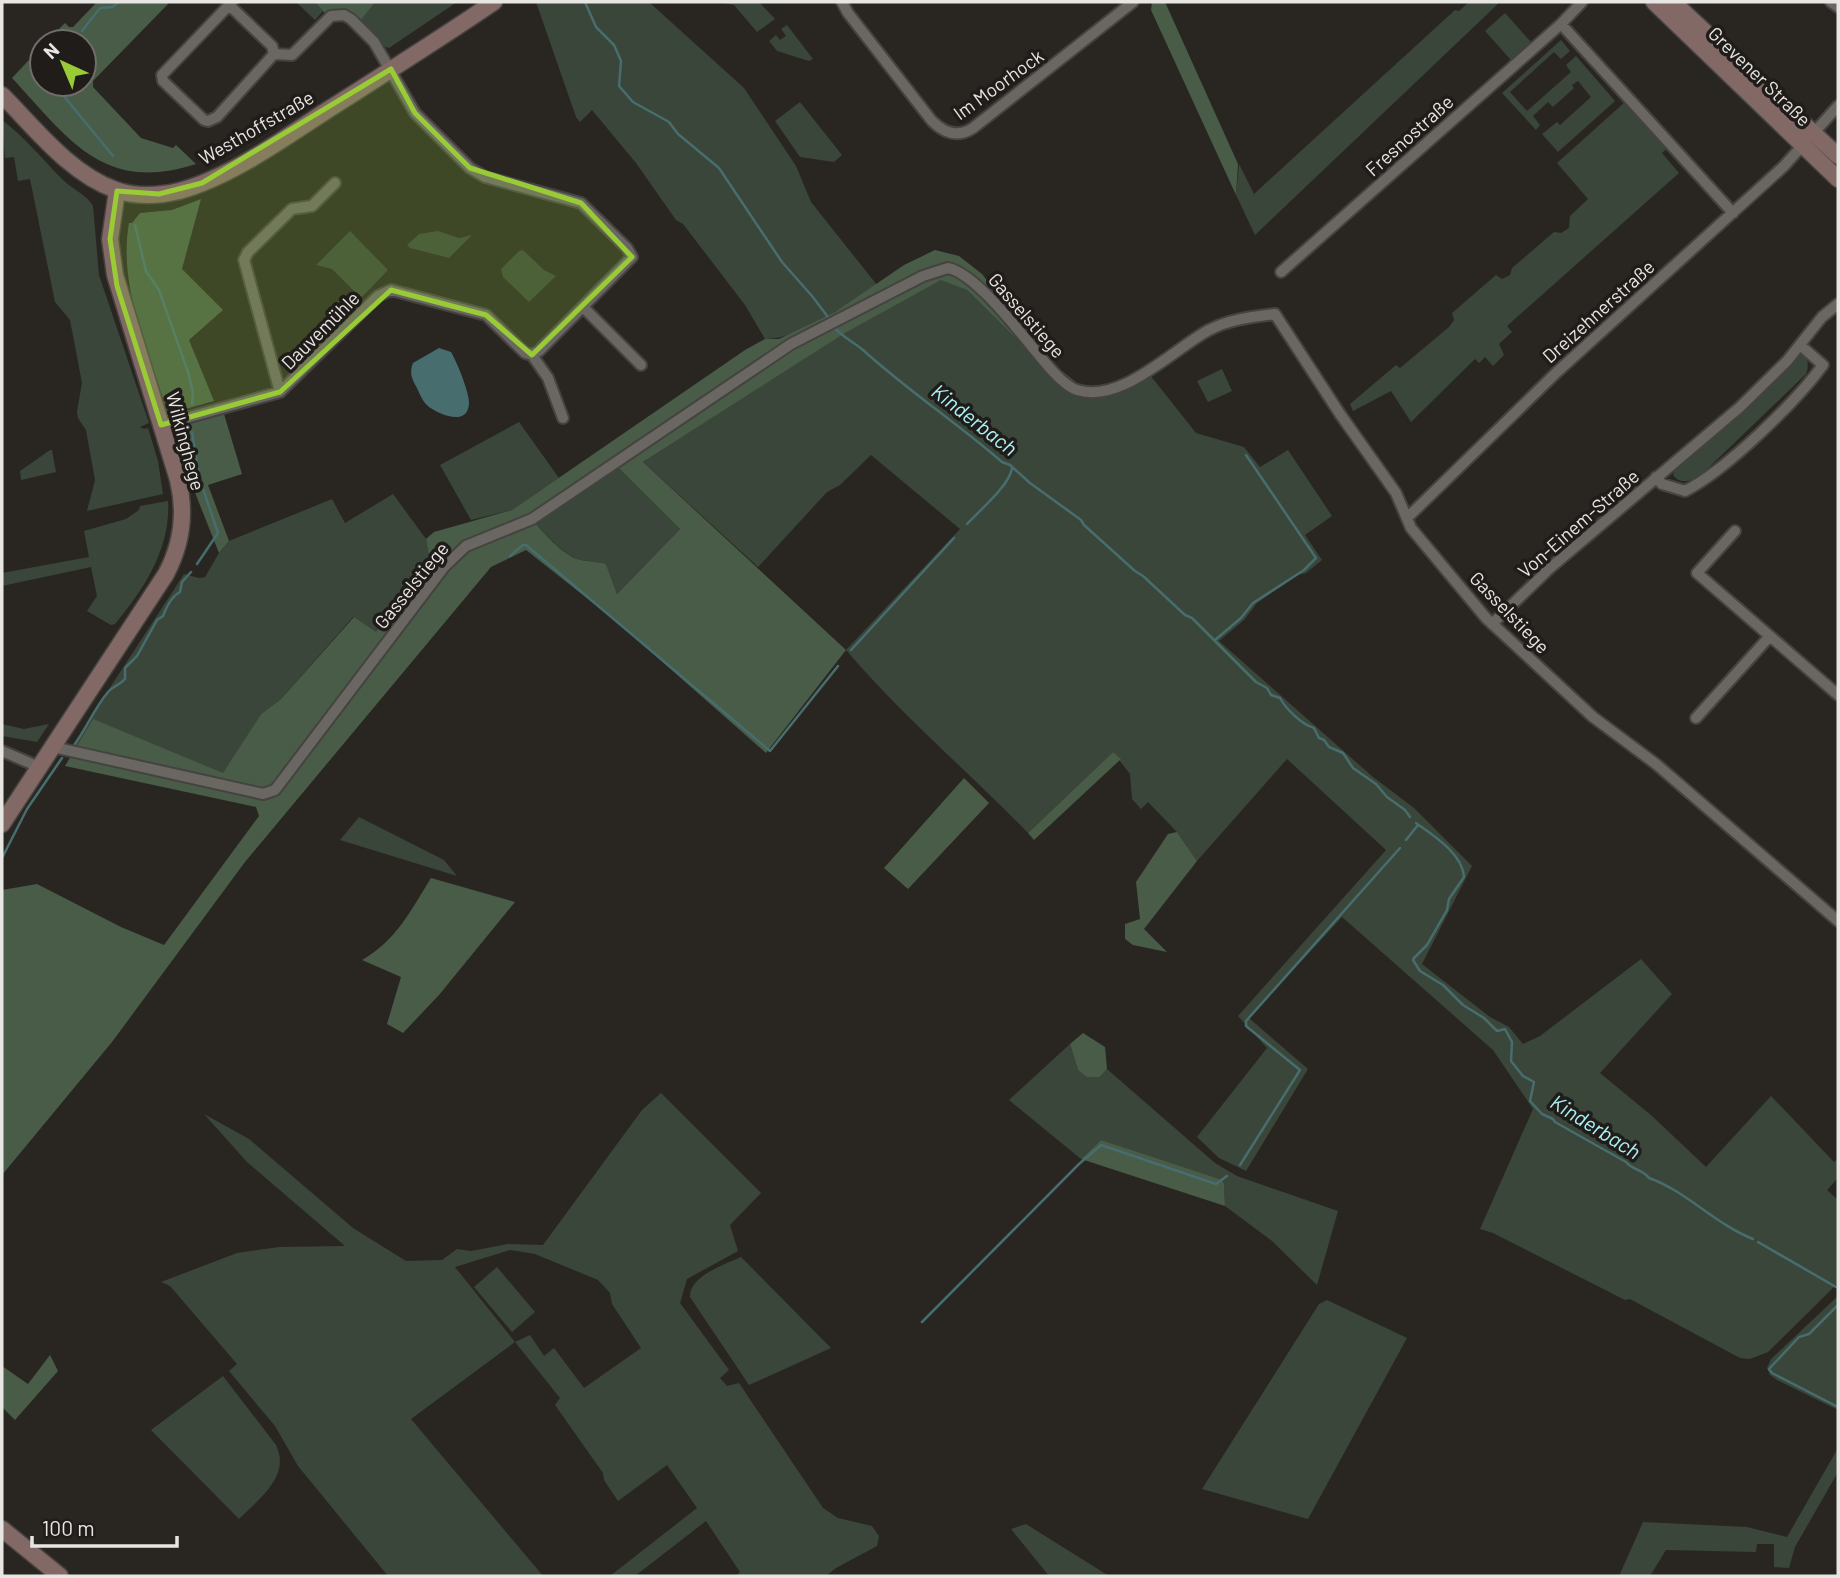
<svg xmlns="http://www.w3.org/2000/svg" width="1840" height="1578" viewBox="0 0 1840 1578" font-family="Barlow,sans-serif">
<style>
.green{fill:#3a4639;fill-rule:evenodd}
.forest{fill:#485c47;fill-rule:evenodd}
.water{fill:#476d6f}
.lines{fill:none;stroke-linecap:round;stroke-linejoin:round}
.stream{stroke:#476d6f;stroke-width:2.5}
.street-casing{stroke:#454340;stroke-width:14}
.secondary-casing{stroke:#454340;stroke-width:19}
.street{stroke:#6a6662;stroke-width:10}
.secondary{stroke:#826966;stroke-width:16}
.marked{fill:#98cb36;fill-opacity:0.2;stroke:#98cb36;stroke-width:5;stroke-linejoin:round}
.labels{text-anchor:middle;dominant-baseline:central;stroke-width:7;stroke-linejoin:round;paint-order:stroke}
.street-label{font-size:19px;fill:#e8e6e3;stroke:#201c19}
.water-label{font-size:21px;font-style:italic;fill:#a9f2f7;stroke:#201c19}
</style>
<rect width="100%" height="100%" fill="#292622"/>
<!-- green -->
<path class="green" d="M296 2H457L389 48 383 46C370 27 349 3 325 13L323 11 315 20Z
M536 2H649L744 88 796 166 811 202 877 285C849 303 797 340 765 339L745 305 683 224 676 220 636 163 592 110 580 122 576 117Z
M718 2H759L775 19 757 32 734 5Z
M1469 2H1500L1255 235 1236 195 1239 164 1254 194 1455 10 1459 11Z
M1505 13 1531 42 1511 60 1485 31Z
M787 25 813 59 809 61 777 51 769 41 776 35 780 40 786 36 781 29Z
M1561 40 1570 51 1561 59 1554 52 1510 92 1527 111 1571 72 1566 65 1576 56 1615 101 1558 152 1542 134 1557 122 1560 125 1591 97 1578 81 1572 85 1574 88 1553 107 1548 102 1533 116 1540 125 1536 130 1502 93Z
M800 102 842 155 834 162 800 157 775 121Z
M1625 102 1667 148 1662 153 1679 173 1507 326 1512 332 1499 344 1504 355 1493 366 1485 357 1479 363 1475 359 1411 422 1391 391 1353 411 1350 404 1396 365 1400 368 1449 327 1454 320 1452 313 1496 275 1502 279 1510 275 1512 268 1554 232 1561 233 1569 228 1570 216 1588 199 1557 163Z
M2 120C25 137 43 160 63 180 72 189 87 195 93 206L99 275 149 423 140 427 144 429 148 428 158 461 163 494 87 511 95 480 86 430 78 418 77 411 82 383 70 320 55 302 30 179 18 181 14 157 5 158Z
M350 231 388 270 361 298 332 269 316 265Z
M438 231 459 238 472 235 449 258 410 248 407 245 419 234Z
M523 250 544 270 556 276 529 302 503 277 501 269 519 251Z
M941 279 967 290 1074 396C1102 405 1126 389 1150 375L1196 433 1244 447 1260 467 1288 450 1332 516 1305 535 1322 560 1306 573 1298 575 1257 603 1244 620 1219 641 1373 777 1414 808 1472 866 1422 964 1490 1017 1509 1027 1523 1044 1540 1036 1641 959 1672 994 1600 1073 1652 1116 1706 1167 1771 1096 1834 1162 1838 1159V1178L1827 1190 1838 1200V1283L1768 1352 1750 1359 1740 1358 1630 1299 1625 1300 1493 1233 1480 1229 1533 1109 1493 1050 1342 917 1249 1018 1308 1069 1246 1171 1219 1158 1197 1137 1267 1048 1238 1016 1386 850 1287 759 1197 861 1177 832 1148 802 1141 809 1132 799 1130 774 1113 752 1028 833C968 771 902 716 846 650L960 529 871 455 840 485 827 492 758 567 643 462 846 332Z
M1799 353C1809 356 1809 366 1806 374L1702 474C1693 480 1681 486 1673 475L1675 469 1742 409Z
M1222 369 1232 391 1208 402 1197 381Z
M519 422 559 478 512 510 471 520 440 465Z
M50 450H52L56 472 21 480 20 471Z
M621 469 680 529 617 594 606 564C597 561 585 562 577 559 562 552 543 533 533 520L600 473Z
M393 494 426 539 430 562 376 633 353 617 281 699 261 714 223 774 72 746 184 574 199 578 205 577 219 553 229 541 332 499 345 523Z
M168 501C171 548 144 589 115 624L111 625 87 611 97 596 91 567 2 586V573L89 557 84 531 126 519 139 510 140 506Z
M2 724 24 729 49 724 37 742 2 736Z
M359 817 444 860 457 876 340 840Z
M1070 1044 1078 1070 1100 1077 1107 1069 1215 1163 1237 1176 1338 1211 1317 1285 1272 1241 1225 1206 1224 1183 1101 1140 1081 1159 1009 1100Z
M661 1093 761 1193 730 1225 738 1251 687 1279 680 1303 729 1370 720 1378 727 1386 739 1383 823 1508 838 1518 872 1526 879 1536 877 1546 836 1568 826 1576H736L740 1572 706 1521 635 1576H610L697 1508 667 1465 618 1501 604 1480 603 1473 555 1405 560 1398 515 1342 411 1419 543 1576H388L298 1466 275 1426 229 1371 237 1364 170 1286 161 1282 237 1253 279 1247 345 1246 247 1162 204 1114 249 1139 353 1228 406 1261 442 1260 457 1249 471 1251 508 1244 543 1245 642 1110ZM510 1250 535 1254 598 1280 610 1293 612 1304 641 1348 584 1388 554 1348 544 1356 530 1335 515 1342 455 1267Z
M741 1257 831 1348 749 1385 690 1297C689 1276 724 1265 741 1257Z
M497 1267 535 1312 512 1332 474 1287Z
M1838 1296V1410L1777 1380 1770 1375 1767 1368 1771 1359Z
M1327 1300 1407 1338 1308 1519 1202 1489 1319 1304Z
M223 1376 276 1445C291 1476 259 1499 239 1519L151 1430Z
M1838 1448V1472L1795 1547 1789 1568 1774 1567V1544H1757L1756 1552 1666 1550 1650 1576H1619L1643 1522 1747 1527 1787 1537Z
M1026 1524 1109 1576H1049L1011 1529Z"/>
<!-- forest -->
<path class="forest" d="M97 2H175L169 3 93 81V87L141 138 173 148 176 145 196 164C103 194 69 139 12 78L42 46V84H84V42H46L65 23 69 27H73Z
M315 2H375L360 21C349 11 340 7 325 13Z
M1152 2H1165L1238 164 1236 195 1151 10Z
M201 199 182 269 223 310 189 340 214 401 171 413 166 407C147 348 118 285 129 223H132L140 213 172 210Z
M935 250 959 256 982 274 1054 365 1077 383 1074 396 967 290 941 280 845 333 643 462 846 650 766 753 617 622 526 550 491 567 245 862 112 1042 2 1175V890L37 884 121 927 164 945 259 816 256 807 65 766 93 719 223 773 261 714 281 699 354 617 376 632 430 562 426 539 434 532 512 510 745 350 765 339H779L835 312 904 265ZM620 469 680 529 617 594 606 564C597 561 586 562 577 559 562 553 543 533 533 520L600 473Z
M224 414 242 474 208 485 229 541 219 553 186 470 175 433 181 425Z
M1113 752 1121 759 1034 840 1028 833Z
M964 778 989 803 908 889 884 868Z
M1177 832 1197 861 1144 929 1167 952 1133 945 1125 939V924L1140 919 1136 882 1168 834Z
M431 878 515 902 439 995 403 1033 387 1024 401 977 362 960C396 941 411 910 431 878Z
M1083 1033 1105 1047 1107 1069 1100 1077H1087L1078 1070 1070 1044Z
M1101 1140 1219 1179 1224 1183 1225 1206 1081 1159Z
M50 1355 58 1371 15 1420 2 1407V1366L28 1384Z"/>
<!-- water -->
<path class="water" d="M439 348 451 352C457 362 470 394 469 404 467 427 439 414 429 407 423 402 420 395 417 388 412 379 409 373 413 363Z"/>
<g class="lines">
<!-- stream -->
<path class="stream" d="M585 2 596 27 614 45 621 61 619 86 633 102 669 122 678 134 719 168 782 262 812 296 831 321
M82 31 100 8 112 7 119 2
M70 42 74 35
M54 84 113 156
M135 225 146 271 159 290 188 372 193 393 192 404
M834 327C842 337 854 342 863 350 907 390 957 423 1002 462L1010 465 1030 483 1081 520 1084 525 1135 571 1143 576 1185 615 1192 618 1256 682 1267 688 1271 695 1280 698C1286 709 1301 724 1314 728L1319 738 1324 740 1329 747 1343 753 1353 768 1376 784 1387 797 1405 810 1410 817
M192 432 200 480 218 533 197 564
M967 524C979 511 1010 485 1012 468
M510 556 523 545H526L770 751 838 666
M1215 640 1241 618 1253 603 1304 570 1316 558 1246 455
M851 650 954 538
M75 744C87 727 94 709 108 692 113 686 120 685 125 679V668L137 656 157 620 163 616C166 608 172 596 180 592L182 582 191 572
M1416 823C1433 835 1463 854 1464 877L1449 899 1447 910 1427 945 1414 958 1413 960 1420 971 1443 985 1463 1005 1484 1018 1497 1031 1505 1029 1512 1042 1511 1061 1523 1076 1534 1082 1530 1101 1542 1114 1553 1119 1555 1122 1626 1162C1632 1170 1642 1169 1649 1178 1686 1191 1715 1224 1753 1239
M1406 840 1418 825
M2 858 27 809 62 758
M1240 1165 1300 1070 1246 1026V1021L1400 848
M1758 1242 1836 1287
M1838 1305 1809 1334 1799 1337 1769 1369 1772 1373 1838 1407
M922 1322 1079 1164 1101 1145 1216 1184 1227 1176"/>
<!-- street casing -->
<g class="street-casing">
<path id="street" d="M842 2 848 13 932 121C944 133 958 138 973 128L1133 2
M1831 2 1838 7
M229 5 272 46 274 54
M1561 24 1733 213
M1281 272 1561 24 1582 2
M583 307 641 365
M532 355 548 378 563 418
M280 392 244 260 248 252 292 209 312 206 335 183
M161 425 280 392 378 296 391 290 486 315 525 353 532 355 539 351 632 257 627 248 581 203 485 177 470 168 415 113 374 42 351 19 344 15 331 16 292 55 274 54 217 117 208 121 204 120 163 81 162 75 232 2
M1656 477 1662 484 1685 491C1726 470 1795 403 1823 365L1800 345
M1407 518 1557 372 1784 166 1838 106
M1735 531 1697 573 1838 695
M1492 624 1550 568 1740 407 1787 361 1822 317 1838 304
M1696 718 1770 636
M53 747 263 794 275 790 444 567 466 546 532 519 791 344 923 276 948 268C978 274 1027 342 1049 367 1056 375 1067 387 1077 390 1121 404 1172 350 1209 330 1230 319 1252 317 1275 314L1340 414 1396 493 1411 528 1486 618 1593 717 1656 764 1838 921
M2 751 39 767"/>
</g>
<!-- secondary casing -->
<g class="secondary-casing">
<path id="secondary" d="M1654 2 1838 179
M1673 2 1838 156
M2 95C35 128 70 174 116 190 135 197 159 196 179 191 229 178 286 137 329 109 384 74 440 39 494 2
M2 824 166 574C182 544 186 513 178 480L115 275 110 239 117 191
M2 1529 60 1576"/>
</g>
<!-- street -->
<use href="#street" class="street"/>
<!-- secondary -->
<use href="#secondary" class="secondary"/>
</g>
<!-- marked area -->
<path class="marked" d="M391 69 415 113 470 168 581 203 632 257 532 355 486 315 391 290 280 392 161 425 117 286 110 239 117 191 159 194 202 183Z"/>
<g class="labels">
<!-- street labels -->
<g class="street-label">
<text transform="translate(1760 76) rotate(44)">Grevener Straße</text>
<text transform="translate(998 84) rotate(-36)">Im Moorhock</text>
<text transform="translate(256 127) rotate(-30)">Westhoffstraße</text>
<text transform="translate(1409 135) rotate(-42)">Fresnostraße</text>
<text transform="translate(1598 311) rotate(-42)">Dreizehnerstraße</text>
<text transform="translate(1027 315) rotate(49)">Gasselstiege</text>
<text transform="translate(320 330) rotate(-45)">Dauvemühle</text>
<text transform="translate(186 441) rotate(75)">Wilkinghege</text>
<text transform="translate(1578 523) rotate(-41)">Von-Einem-Straße</text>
<text transform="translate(411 585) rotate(-51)">Gasselstiege</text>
<text transform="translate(1510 612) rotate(46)">Gasselstiege</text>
</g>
<!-- water labels -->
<g class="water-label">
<text transform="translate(975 419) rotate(38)">Kinderbach</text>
<text transform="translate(1596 1126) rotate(32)">Kinderbach</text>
</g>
</g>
<!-- border -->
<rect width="1840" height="1578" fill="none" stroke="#e8e6e3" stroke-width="7"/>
<!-- north arrow -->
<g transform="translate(63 63) rotate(316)"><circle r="33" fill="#201c19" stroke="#706d6a" stroke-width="2"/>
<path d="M0-5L12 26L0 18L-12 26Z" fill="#98cb36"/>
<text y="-10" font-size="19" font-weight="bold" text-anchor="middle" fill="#e8e6e3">N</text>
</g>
<!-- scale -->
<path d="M32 1536v10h145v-10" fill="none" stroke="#e8e6e3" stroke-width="3.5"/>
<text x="42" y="1536" font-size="21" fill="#e8e6e3" stroke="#201c19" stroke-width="5" paint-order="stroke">100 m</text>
</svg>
